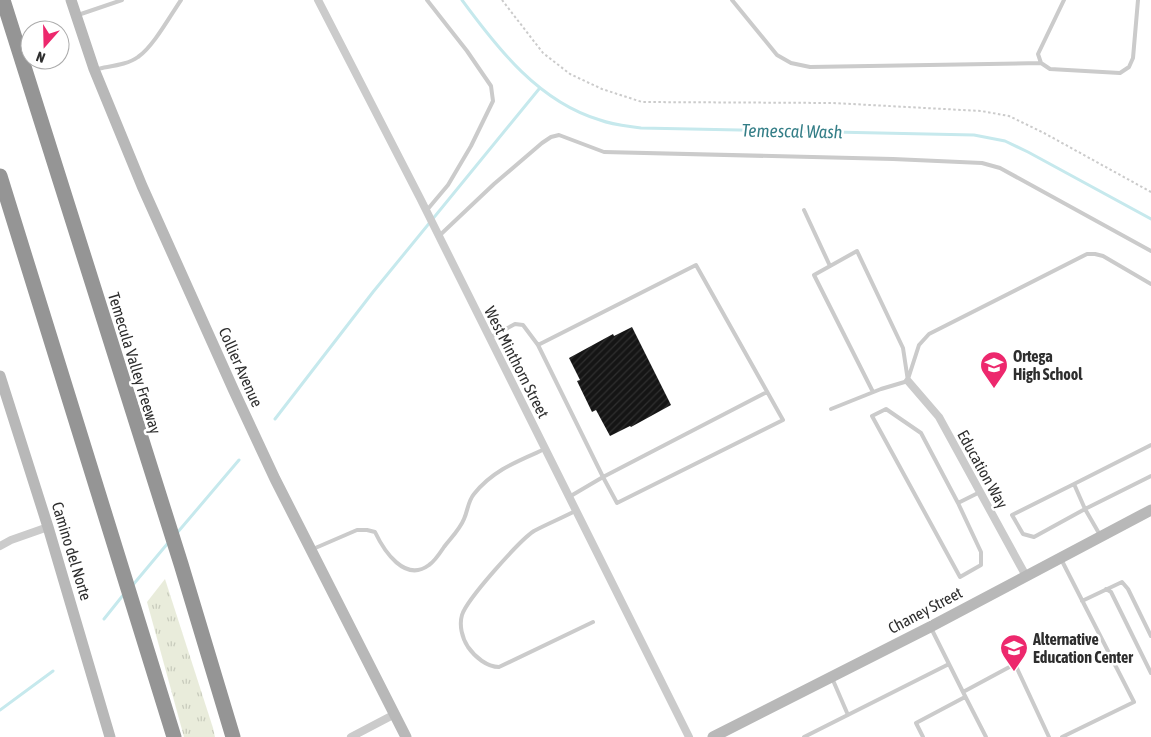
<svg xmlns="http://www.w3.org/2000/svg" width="1151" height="737" viewBox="0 0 1151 737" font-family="'Asap Condensed',sans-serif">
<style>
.grass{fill:url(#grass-tufts)}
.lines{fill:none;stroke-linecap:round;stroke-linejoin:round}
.stream{stroke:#c6e9ed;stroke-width:3}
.building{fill:url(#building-hatch)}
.path{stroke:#cbcbcb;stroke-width:2;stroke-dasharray:2.5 2.5;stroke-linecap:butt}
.lane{stroke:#cbcbcb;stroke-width:4}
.street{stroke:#cbcbcb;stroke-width:8}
.secondary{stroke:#b8b8b8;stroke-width:11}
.highway{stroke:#959595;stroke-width:15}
.labels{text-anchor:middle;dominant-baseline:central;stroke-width:5;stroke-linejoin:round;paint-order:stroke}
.poi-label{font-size:16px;font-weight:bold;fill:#2e2e2e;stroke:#fff;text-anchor:start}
.street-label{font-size:16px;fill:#2e2e2e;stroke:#fff}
.water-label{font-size:18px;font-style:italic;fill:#347e87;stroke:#fff}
</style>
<defs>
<pattern id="grass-tufts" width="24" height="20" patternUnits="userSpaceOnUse" patternTransform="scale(1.25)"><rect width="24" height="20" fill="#e9ecdb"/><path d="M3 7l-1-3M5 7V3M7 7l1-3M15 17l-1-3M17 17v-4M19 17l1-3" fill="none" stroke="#c8cbbc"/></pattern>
<pattern id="building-hatch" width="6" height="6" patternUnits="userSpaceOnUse" patternTransform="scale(1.25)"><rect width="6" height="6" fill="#151515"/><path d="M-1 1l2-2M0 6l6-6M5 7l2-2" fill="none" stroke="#2f2f2f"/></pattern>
</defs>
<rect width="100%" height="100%" fill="#fff"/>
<!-- grass -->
<path class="grass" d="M165 579 213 728 215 737H184L147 602Z"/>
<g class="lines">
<!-- stream -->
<path class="stream" d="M462 0C498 49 539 102 600 120 613 125 628 126 641 128L974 135 1005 141 1028 152 1151 219
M275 419 373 292 539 89
M177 533 239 460
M132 586 168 543
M104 619 124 594
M0 710 53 671"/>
</g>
<!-- building -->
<path class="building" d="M632 327 671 405 631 427 630 426 610 436 596 410 592 412 577 381 580 380 569 358 613 334 614 336Z"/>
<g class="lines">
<!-- path -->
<path class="path" d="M502 0 543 53 570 74 602 89 642 102 833 103 981 111 1009 116 1044 133 1151 192"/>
<!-- lane -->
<path class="lane" d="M427 0 467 51 491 86 493 101 471 146 448 185 427 210
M732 0 777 55 791 63 810 67 1041 63
M1064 0 1038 54 1041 63 1050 69 1120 73 1129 67 1133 58 1138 0
M78 15 122 0
M97 69C110 66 127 65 138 57 153 47 170 16 181 0
M804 210 830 266
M439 236 494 184 542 143 551 137 559 135 604 152 893 159 982 163 1000 168 1151 251
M489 338 515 324 523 325 538 345 603 477 767 392
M538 345 696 265 783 420 617 503 603 477 569 497
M908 379 919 345 929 334 1087 254H1095L1103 256 1151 284
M873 392 814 275 857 251 903 348 908 381
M831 409 881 389 908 381
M1074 484 1012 515 1023 534 1034 537 1085 509 1151 476
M958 503 981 552V565L960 577 872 416 886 409 921 433 958 503 980 492
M575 511C562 518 547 524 534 531 520 540 467 599 462 615 459 625 462 638 468 647 475 657 487 667 499 667L593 622
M1100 535 1085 509 1074 484 1151 445
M313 549 357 530H367L375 532C384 551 405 583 429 565 435 561 440 553 444 547 451 538 460 529 464 519 468 510 468 501 474 494 493 470 518 461 545 449
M1061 559 1134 702 1062 737
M1106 589 1111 592 1151 673
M1082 601 1122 582 1128 589 1151 636
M931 628 963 692 1015 664 1049 737
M832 678 848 715
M963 692 986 737
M804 737 949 664
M923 737 916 723 965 697"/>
<!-- street -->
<path class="street" d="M318 0 420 198 689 737
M908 381 939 417 1026 576
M0 546 11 540 48 527
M351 737 395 714"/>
<!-- secondary -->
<path class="secondary" d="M71 0 94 69 142 186 234 391 275 479 406 737
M0 376 48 527 110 737
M713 737 930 627 1151 510"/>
<!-- highway -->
<path class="highway" d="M3 0 181 564 233 737
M0 176 174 737"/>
</g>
<!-- icons -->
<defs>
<g id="school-pin" transform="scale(1.4375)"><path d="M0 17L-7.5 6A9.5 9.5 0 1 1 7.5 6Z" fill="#ed286d" stroke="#fff"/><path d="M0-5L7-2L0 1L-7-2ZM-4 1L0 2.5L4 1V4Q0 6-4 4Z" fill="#fff"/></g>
</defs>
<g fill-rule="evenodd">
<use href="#school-pin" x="994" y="365"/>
<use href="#school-pin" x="1014" y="648"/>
</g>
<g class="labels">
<!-- poi labels -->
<g class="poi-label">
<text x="1013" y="356">Ortega<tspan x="1013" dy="18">High School</tspan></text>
<text x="1033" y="639">Alternative<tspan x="1033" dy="18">Education Center</tspan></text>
</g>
<!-- street labels -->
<g class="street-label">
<text transform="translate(517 362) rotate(63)">West Minthorn Street</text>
<text transform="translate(135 363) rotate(73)">Temecula Valley Freeway</text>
<text transform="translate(241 367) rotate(66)">Collier Avenue</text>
<text transform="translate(983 469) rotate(61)">Education Way</text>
<text transform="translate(72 551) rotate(73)">Camino del Norte</text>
<text transform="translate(925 610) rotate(-28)">Chaney Street</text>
</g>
<!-- water labels -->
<g class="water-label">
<text transform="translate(792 131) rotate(1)">Temescal Wash</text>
</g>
</g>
<!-- north arrow -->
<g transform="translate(45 45) rotate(200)"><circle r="24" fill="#ffffff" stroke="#ababab"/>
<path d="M0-4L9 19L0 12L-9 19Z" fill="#ed286d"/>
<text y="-8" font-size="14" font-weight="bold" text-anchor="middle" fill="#2e2e2e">N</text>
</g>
</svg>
